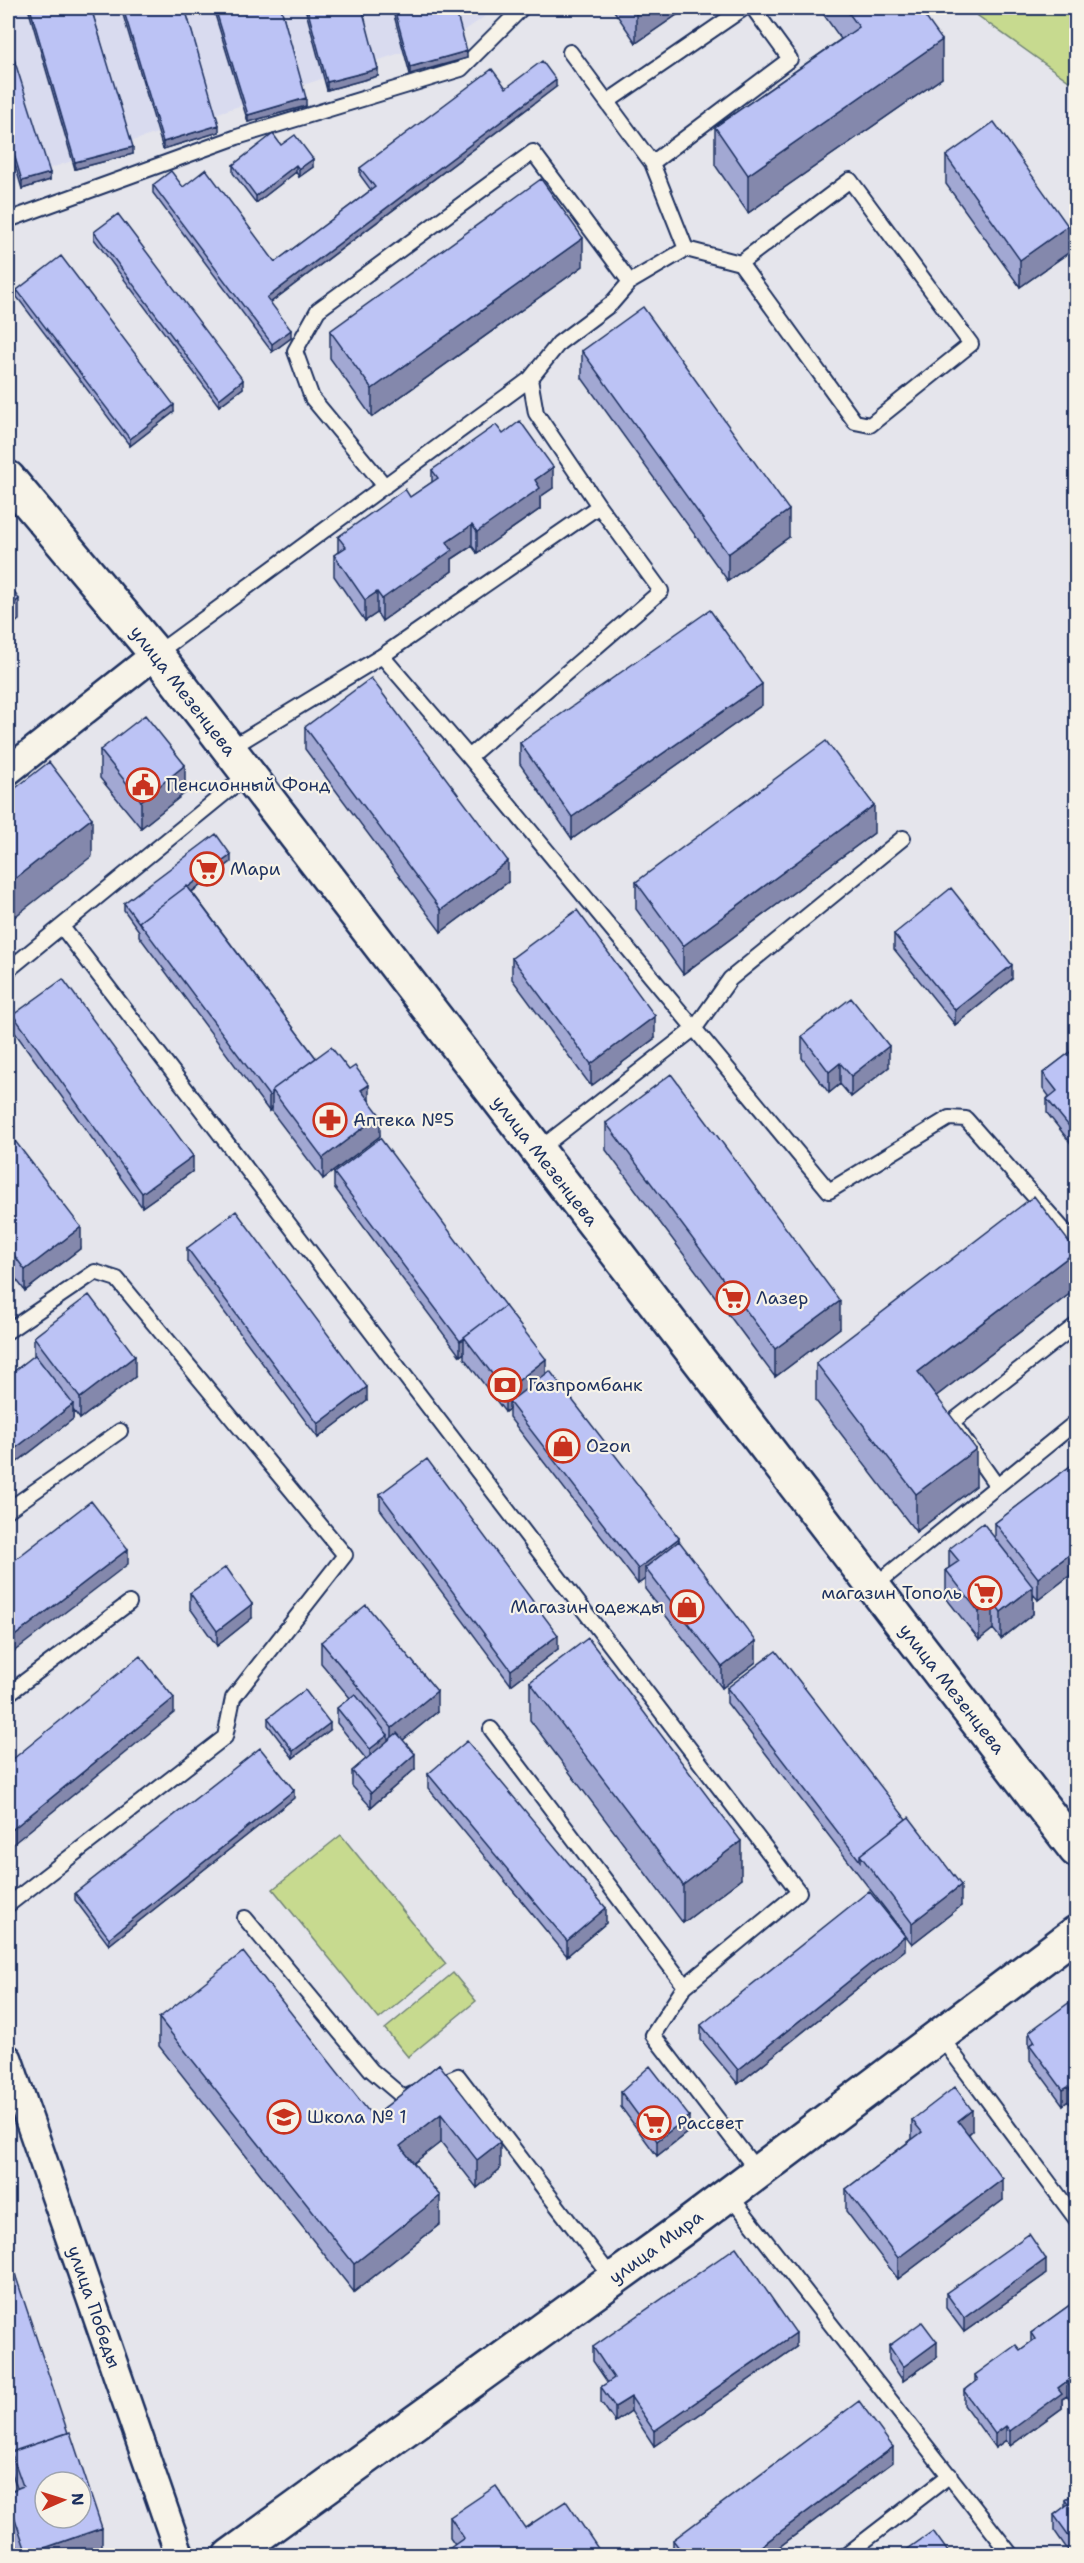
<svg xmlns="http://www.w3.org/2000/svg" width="1084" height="2563" viewBox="0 0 1084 2563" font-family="'Shantell Sans',sans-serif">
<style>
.built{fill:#d9dbef}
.green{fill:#c7da8f;stroke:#718476;stroke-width:1.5}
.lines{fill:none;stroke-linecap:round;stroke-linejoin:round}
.lane-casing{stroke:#1b2f5e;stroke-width:18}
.street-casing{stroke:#1b2f5e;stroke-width:32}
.secondary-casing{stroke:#1b2f5e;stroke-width:38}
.lane{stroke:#f7f3e8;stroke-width:14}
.street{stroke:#f7f3e8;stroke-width:27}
.secondary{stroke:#f7f3e8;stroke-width:33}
.wall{fill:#a2a8d3;stroke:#1b2f5e;stroke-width:1.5}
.shaded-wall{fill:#8488ac;stroke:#1b2f5e;stroke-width:1.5}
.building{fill:#bcc3f5;stroke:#1b2f5e;stroke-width:1.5;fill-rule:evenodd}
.labels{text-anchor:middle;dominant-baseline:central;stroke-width:4.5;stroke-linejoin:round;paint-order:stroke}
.street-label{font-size:18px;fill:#1b2f5e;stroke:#f7f3e8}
.poi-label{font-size:18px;fill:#1b2f5e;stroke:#f7f3e8;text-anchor:start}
</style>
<rect width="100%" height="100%" fill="#e5e5ec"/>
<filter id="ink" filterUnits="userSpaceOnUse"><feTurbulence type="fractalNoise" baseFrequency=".0167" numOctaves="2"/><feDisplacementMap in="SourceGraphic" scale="12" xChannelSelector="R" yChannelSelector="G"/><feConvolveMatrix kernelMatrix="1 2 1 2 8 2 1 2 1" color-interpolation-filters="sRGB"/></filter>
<g filter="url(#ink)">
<!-- built -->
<path class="built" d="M8 8H497L461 33 8 182Z"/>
<!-- green -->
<path class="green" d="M967 8H1076V83L1069 81Z
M341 1835 446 1964 379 2019 273 1889Z
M453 1973 476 2001 408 2057 385 2029Z"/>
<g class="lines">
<!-- lane casing -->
<g class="lane-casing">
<path id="lane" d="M570 52 652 163 686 249
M607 102 744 8
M652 163 790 59 753 8
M8 220 237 137 461 69 522 8
M630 282 686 249 740 263 855 422 870 425 971 344 850 180 740 263
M156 654 530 379
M382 656 469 757 829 1191 949 1118 966 1119 1076 1244
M229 749 382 656 599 506 536 413 530 379 559 343 611 304 630 282 533 152 318 310 295 351 312 398 385 486
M469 757 661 591 599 506
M62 927 799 1892 685 1986 653 2035 758 2172
M8 970 247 775
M537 1151 695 1028 730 979 903 838
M8 1331 95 1272 117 1279 345 1555 233 1698 225 1737 8 1905
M997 1486 952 1422 1076 1325
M8 1510 120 1431
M873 1587 1076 1422
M8 1694 129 1603
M491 1729 685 1986
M245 1918 371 2070 404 2098 415 2093
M940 2036 1076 2219
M436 2085 458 2076 613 2279
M729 2194 1012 2556
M845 2556 950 2475"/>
</g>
<!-- street casing -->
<g class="street-casing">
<path id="street" d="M8 771 156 654
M8 2059 180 2556"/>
</g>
<!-- secondary casing -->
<g class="secondary-casing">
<path id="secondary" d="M8 478 156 654 1076 1850
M230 2556 681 2230 1076 1933"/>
</g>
<!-- lane -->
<use href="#lane" class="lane"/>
<!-- street -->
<use href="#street" class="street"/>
<!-- secondary -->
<use href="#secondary" class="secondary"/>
</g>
<!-- wall -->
<path class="wall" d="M28 8H91L133 154 75 169Z
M121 8H185L219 132 163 149Z
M213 8H281L306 106 248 122Z
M305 8H362L378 76 327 90Z
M392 8H455L467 58 410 74Z
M612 8H687L636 43Z
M819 8H919L942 78 748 213 715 165V127L841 39Z
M8 40 50 180 22 189 8 141Z
M556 87 270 303 291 338 272 352 153 193V185L183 187 275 262 371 190 360 175V168L506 88Z
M281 145 313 167 299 177 296 172 256 203 233 173V165Z
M946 156 1068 253 1020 287 946 184Z
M94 232 243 388 219 406 94 239Z
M583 266 372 417 330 358V331Z
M17 290 174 412 130 446 17 297Z
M582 351 789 537 728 581 582 378Z
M503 434 553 488 540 497V509L477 553 472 546 452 559V571L382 621 377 613 365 621 334 576V555L338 552V537L410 497 432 482V470Z
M762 705 572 839 520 764V743Z
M305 727 508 882 441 932 305 749Z
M100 750 185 793 141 828 100 778Z
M874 833 683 974 636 909V882Z
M231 862 192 892 316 1058 369 1100 380 1136 323 1179 272 1112V1108L269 1111 139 936V931L124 910V903Z
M894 934 1012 979 955 1025 894 949Z
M512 958 655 1038 591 1086 512 979Z
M13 1015 193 1171 142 1207 13 1030Z
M802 1036 889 1067 851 1097 840 1084 829 1093 802 1058Z
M1077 1047V1151L1047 1113V1099L1049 1096 1043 1088V1073Z
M606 1123 840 1328 775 1377 606 1150Z
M8 1147 81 1248 25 1291 10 1271V1284L8 1285Z
M334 1173 506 1308 546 1374 679 1542 756 1662 722 1688 645 1589V1579L638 1584 509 1417V1409L505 1412 464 1358V1353L460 1356 334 1187Z
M187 1248 367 1401 318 1438 187 1262Z
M1076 1289 936 1396 976 1486 916 1532 816 1401V1363Z
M34 1337 135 1377 80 1419 73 1410V1419L8 1469V1376L34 1356Z
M1077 1461V1570L1038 1600 1033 1594V1614L1001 1639 993 1629 979 1640 946 1598V1570L949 1568V1549L995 1538V1523Z
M380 1494 558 1649 511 1685 380 1509Z
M190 1593 252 1618 217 1646 190 1608Z
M321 1642 437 1712 403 1740 415 1769 371 1807 352 1786V1771L366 1759 337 1723V1708L350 1698 321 1663Z
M530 1682 741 1879 683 1923 530 1720Z
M727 1688 961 1906 912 1944 727 1703Z
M268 1718 330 1730 293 1758 268 1725Z
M428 1774 606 1923 567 1956 428 1788Z
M294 1798 109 1945 75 1900V1893Z
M905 1950 738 2084 701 2040V2025Z
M1077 2002V2124L1075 2122V2110L1068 2101 1063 2105 1030 2060V2049L1029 2047V2032Z
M159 2018 373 2117 439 2064 500 2169 477 2188 441 2142 413 2163 440 2224 354 2292 159 2046Z
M621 2092 689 2131 657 2156 621 2107Z
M912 2120 972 2131 969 2134 1003 2200 898 2279 846 2211V2189L912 2139Z
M8 2253 102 2549 84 2556H20L8 2519V2492L17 2488 8 2462Z
M1046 2274 964 2332 946 2308V2293Z
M1074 2302 1071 2402 1067 2396 1062 2399V2408L1010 2446 1006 2440 995 2448 964 2405V2391L975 2382V2375L1020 2350 1031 2342V2333Z
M889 2346 937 2357 903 2381 889 2360Z
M593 2347H796L654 2446 631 2411 615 2422 601 2402V2387L608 2383 593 2361Z
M893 2462 767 2556H674L673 2554V2540Z
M1077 2491V2556H1072L1054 2530V2515L1065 2507V2500Z
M450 2517 525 2528 599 2556 455 2545 450 2538Z"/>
<!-- shaded-wall -->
<path class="shaded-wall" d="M636 8H687L636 43Z
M942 40V78L748 213V175Z
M467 51V58L410 74V67Z
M378 69V76L327 90V82Z
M556 80V87L267 305V298Z
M306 98V106L248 122V115Z
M219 125V132L163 149V142Z
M133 147V154L75 169V162Z
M313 159V167L299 177V169Z
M296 165V172L256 203V196Z
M50 173V180L22 189V181Z
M1068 226V253L1020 287V260Z
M583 238V266L372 417V389Z
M291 330V338L272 352V344Z
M243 380V388L219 406V399Z
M174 405V412L130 446V439Z
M553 467V488L540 497V509L477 553V532L535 480Z
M789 510V537L728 581V554Z
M472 525V546L452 559V571L382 621V599L447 542Z
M377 592V613L365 621V600Z
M19 599V620L8 629V608Z
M762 684V705L572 839V817Z
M185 765V793L141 828V801Z
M874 805V833L683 974V946Z
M92 818V856L8 922V884Z
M231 855V862L143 928 140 923Z
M508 861V882L441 932V910Z
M1012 965V979L955 1025V1010Z
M655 1016V1038L591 1086V1064Z
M889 1046V1067L851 1097V1076Z
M840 1063V1084L829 1093V1072Z
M369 1085V1106L361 1090Z
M272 1094V1108L269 1111V1096Z
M380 1115V1136L323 1179V1158Z
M193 1156V1171L142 1207V1193Z
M81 1227V1248L25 1291V1270Z
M1076 1251V1289L918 1410V1372Z
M10 1269V1284L8 1285V1271Z
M840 1301V1328L775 1377V1349Z
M464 1339V1353L460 1356V1341Z
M135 1356V1377L80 1419V1398Z
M546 1359V1380L509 1402V1409L505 1412V1391Z
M367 1387V1401L318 1438V1424Z
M73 1404V1419L8 1469V1454Z
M976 1449V1486L916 1532V1494Z
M679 1538V1552L645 1568V1579L638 1584V1569Z
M128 1549V1564L8 1656V1641Z
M1077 1549V1570L1038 1600V1578Z
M1033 1587V1614L1001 1639V1612Z
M993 1601V1629L979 1640V1612Z
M252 1604V1618L217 1646V1631Z
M558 1635V1649L511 1685V1670Z
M756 1641V1662L722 1688V1667Z
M437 1691V1712L392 1749V1728Z
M174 1698V1713L8 1848V1833Z
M330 1723V1730L293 1758V1751Z
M388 1735V1749L370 1764V1749Z
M415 1754V1769L371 1807V1793Z
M294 1790V1798L109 1945V1938Z
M741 1841V1879L683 1923V1885Z
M961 1885V1906L912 1944V1923Z
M606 1908V1923L567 1956V1941Z
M905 1936V1950L738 2084V2070Z
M1068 2087V2101L1063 2105V2090Z
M972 2110V2131L958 2142V2121Z
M441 2114V2142L400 2174V2146Z
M689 2116V2131L657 2156V2141Z
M500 2142V2169L477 2188V2160Z
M1003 2179V2200L898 2279V2258Z
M440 2196V2224L354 2292V2264Z
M1046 2259V2274L964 2332V2318Z
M796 2333V2347L654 2446V2431Z
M937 2342V2357L903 2381V2367Z
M1067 2381V2396L1062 2399V2408L1010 2446V2431L1058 2388Z
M1077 2383V2398L1071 2402V2387Z
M631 2397V2411L615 2422V2407Z
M1006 2426V2440L995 2448V2434Z
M893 2447V2462L767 2556H748Z
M102 2528V2549L84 2556H27V2554Z
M599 2550V2556H590Z"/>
<!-- building -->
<path class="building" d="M30 8H91L133 147 75 162Z
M123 8H185L219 125 163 142Z
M215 8H281L306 98 248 115Z
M307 8H362L378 69 327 82Z
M394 8H455L467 51 410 67Z
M845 8H919L942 40 748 175 715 127 859 27Z
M8 40 50 173 22 181 8 134Z
M542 61 556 80 267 298 291 330 272 344 153 185 171 171 183 187 206 169 275 262 375 187 360 168 492 69 506 88Z
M994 122 1068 226 1020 260 946 156Z
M273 134 281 145 295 135 313 159 299 169 296 165 256 196 233 165Z
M541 179 583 238 372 389 330 331Z
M118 214 243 380 219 399 94 232Z
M61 256 174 405 130 439 17 290Z
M643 307 789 510 728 554 582 351Z
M520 421 553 467 535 480 540 488 477 532 472 525 447 542 452 550 382 599 377 592 365 600 334 555 346 547 338 537 405 489 410 497 438 478 432 470 496 425 503 434Z
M8 584 19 599 8 608Z
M710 610 762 684 572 817 520 743Z
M371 678 508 861 441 910 305 727Z
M145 715 185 765 141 801 100 750Z
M826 741 874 805 683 946 636 882Z
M49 762 92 818 8 884V794Z
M216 834 231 855 188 887 187 886 139 922V923L124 903Z
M187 886 316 1058 272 1090V1094L269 1096 139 922Z
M951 888 1012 965 955 1010 894 934Z
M577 910 655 1016 591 1064 512 958Z
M63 979 193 1156 142 1193 13 1015Z
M851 998 889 1046 851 1076 840 1063 829 1072 802 1036Z
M331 1047 349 1070 355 1066 369 1085 361 1090 380 1115 323 1158 272 1090Z
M1077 1047V1136L1047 1099 1057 1091 1043 1073Z
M671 1074 840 1301 775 1349 606 1123Z
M380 1138 506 1307 505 1306 464 1337 465 1338 460 1341 334 1173Z
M15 1141 81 1227 25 1270 8 1247V1147Z
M1034 1196 1076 1251 918 1372 976 1449 916 1494 816 1363Z
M236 1211 367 1387 318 1424 187 1248Z
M89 1295 135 1356 80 1398 34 1337Z
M505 1306 546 1359 505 1391 464 1337Z
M35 1355 73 1404 8 1454V1376Z
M550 1371 679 1538 638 1569 509 1402Z
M427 1459 558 1635 511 1670 380 1494Z
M1077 1461V1549L1038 1578 995 1523Z
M91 1501 128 1549 8 1641V1565Z
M983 1523 1033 1587 1001 1612 993 1601 979 1612 946 1570 959 1561 949 1549Z
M679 1541 756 1641 722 1667 645 1568Z
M226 1567 252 1604 217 1631 190 1593Z
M366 1605 437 1691 392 1728 321 1642Z
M588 1638 741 1841 683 1885 530 1682Z
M776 1651 906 1819 860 1855V1861L727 1688Z
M140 1656 174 1698 8 1833V1763Z
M305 1690 330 1723 293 1751 268 1718Z
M355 1694 388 1735 370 1749 337 1708Z
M397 1733 415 1754 371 1793 352 1771Z
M467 1741 606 1908 567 1941 428 1774Z
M260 1748 294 1790 109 1938 75 1893Z
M909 1817 961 1885 912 1923 860 1855Z
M869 1891 905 1936 738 2070 701 2025Z
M243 1952 373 2117 439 2064 500 2142 477 2160 441 2114 400 2146 440 2196 354 2264 159 2018Z
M1074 1999 1077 2002V2098L1068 2087 1063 2090 1030 2045 1035 2042 1029 2032Z
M650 2066 689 2116 657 2141 621 2092Z
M955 2087 972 2110 958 2121 1003 2179 898 2258 846 2189 922 2132 912 2120Z
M1029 2234 1046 2259 964 2318 946 2293Z
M736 2247 796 2333 654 2431 631 2397 615 2407 601 2387 614 2378 593 2347Z
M8 2253 68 2433 11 2452V2459L8 2447Z
M1074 2302 1077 2305V2383L1071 2387 1067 2381 1058 2388 1062 2393 1010 2431 1006 2426 995 2434 964 2391 978 2380 975 2375 1016 2345 1020 2350 1035 2339 1031 2333Z
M922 2322 937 2342 903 2367 889 2346Z
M859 2401 893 2447 748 2556H685L673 2540Z
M70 2432 102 2528 27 2554 8 2498V2492L23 2486 11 2452ZM45 2482H81V2518H45Z
M496 2486 525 2528 566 2501 599 2550 590 2556H439L464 2538 450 2517Z
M1077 2491V2547L1054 2515 1068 2504 1065 2500Z
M933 2531 951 2556H898Z"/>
</g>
<!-- icons -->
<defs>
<g id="civic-ring" transform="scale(1.725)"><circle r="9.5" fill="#f7f3e8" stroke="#c8321e" stroke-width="1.5"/><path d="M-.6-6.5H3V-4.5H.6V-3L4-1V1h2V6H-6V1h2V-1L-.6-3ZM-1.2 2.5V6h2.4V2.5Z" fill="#c8321e"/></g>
<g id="supermarket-ring" transform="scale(1.725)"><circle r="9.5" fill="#f7f3e8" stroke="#c8321e" stroke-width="1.5"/><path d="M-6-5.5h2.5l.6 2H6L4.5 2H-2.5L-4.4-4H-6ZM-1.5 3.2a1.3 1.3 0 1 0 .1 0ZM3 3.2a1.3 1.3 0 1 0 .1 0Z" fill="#c8321e"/></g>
<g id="pharmacy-ring" transform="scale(1.725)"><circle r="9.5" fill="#f7f3e8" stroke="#c8321e" stroke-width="1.5"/><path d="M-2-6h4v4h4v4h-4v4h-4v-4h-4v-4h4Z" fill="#c8321e"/></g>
<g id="bank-ring" transform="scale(1.725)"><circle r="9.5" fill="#f7f3e8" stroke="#c8321e" stroke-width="1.5"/><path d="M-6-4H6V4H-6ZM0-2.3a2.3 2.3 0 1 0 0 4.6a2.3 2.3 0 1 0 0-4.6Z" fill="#c8321e"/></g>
<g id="shop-ring" transform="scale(1.725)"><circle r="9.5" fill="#f7f3e8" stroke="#c8321e" stroke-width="1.5"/><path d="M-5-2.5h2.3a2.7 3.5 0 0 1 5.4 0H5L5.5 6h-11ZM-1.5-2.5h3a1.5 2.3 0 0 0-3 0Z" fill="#c8321e"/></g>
<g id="school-ring" transform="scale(1.725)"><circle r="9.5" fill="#f7f3e8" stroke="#c8321e" stroke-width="1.5"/><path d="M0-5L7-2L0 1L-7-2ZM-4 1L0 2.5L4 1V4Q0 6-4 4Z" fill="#c8321e"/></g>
</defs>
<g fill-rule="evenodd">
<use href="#civic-ring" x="143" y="785"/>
<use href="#supermarket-ring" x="207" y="869"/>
<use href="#pharmacy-ring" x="330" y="1120"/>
<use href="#supermarket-ring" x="733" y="1298"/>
<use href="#bank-ring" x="505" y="1385"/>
<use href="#shop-ring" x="563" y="1446"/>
<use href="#supermarket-ring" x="985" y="1593"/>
<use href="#shop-ring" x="687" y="1607"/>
<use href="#school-ring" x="284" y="2117"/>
<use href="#supermarket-ring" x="654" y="2123"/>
</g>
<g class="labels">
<!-- street labels -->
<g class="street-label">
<text transform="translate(183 691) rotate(52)">улица Мезенцева</text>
<text transform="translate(545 1161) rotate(52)">улица Мезенцева</text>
<text transform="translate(952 1689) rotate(52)">улица Мезенцева</text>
<text transform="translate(656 2247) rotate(-36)">улица Мира</text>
<text transform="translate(94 2307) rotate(71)">улица Победы</text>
</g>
<!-- poi labels -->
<g class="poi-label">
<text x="166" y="785">Пенсионный Фонд</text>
<text x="230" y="869">Мари</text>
<text x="353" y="1120">Аптека №5</text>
<text x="756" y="1298">Лазер</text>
<text x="528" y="1385">Газпромбанк</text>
<text x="586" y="1446">Ozon</text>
<text x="962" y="1593" text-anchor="end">магазин Тополь</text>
<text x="664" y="1607" text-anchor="end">Магазин одежды</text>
<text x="307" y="2117">Школа № 1</text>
<text x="677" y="2123">Рассвет</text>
</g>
</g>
<!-- margin -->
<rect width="1084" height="2563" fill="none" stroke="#f7f3e8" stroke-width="30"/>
<rect x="15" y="15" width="1054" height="2533" fill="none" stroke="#1b2f5e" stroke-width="2" filter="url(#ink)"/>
<!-- north arrow -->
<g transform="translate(63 2500) rotate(87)"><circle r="28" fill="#f7f3e8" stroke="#9fa5b1" stroke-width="1.5"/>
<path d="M0-4.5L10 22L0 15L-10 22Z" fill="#c8321e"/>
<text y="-9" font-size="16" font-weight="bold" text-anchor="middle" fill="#1b2f5e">N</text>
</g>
</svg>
